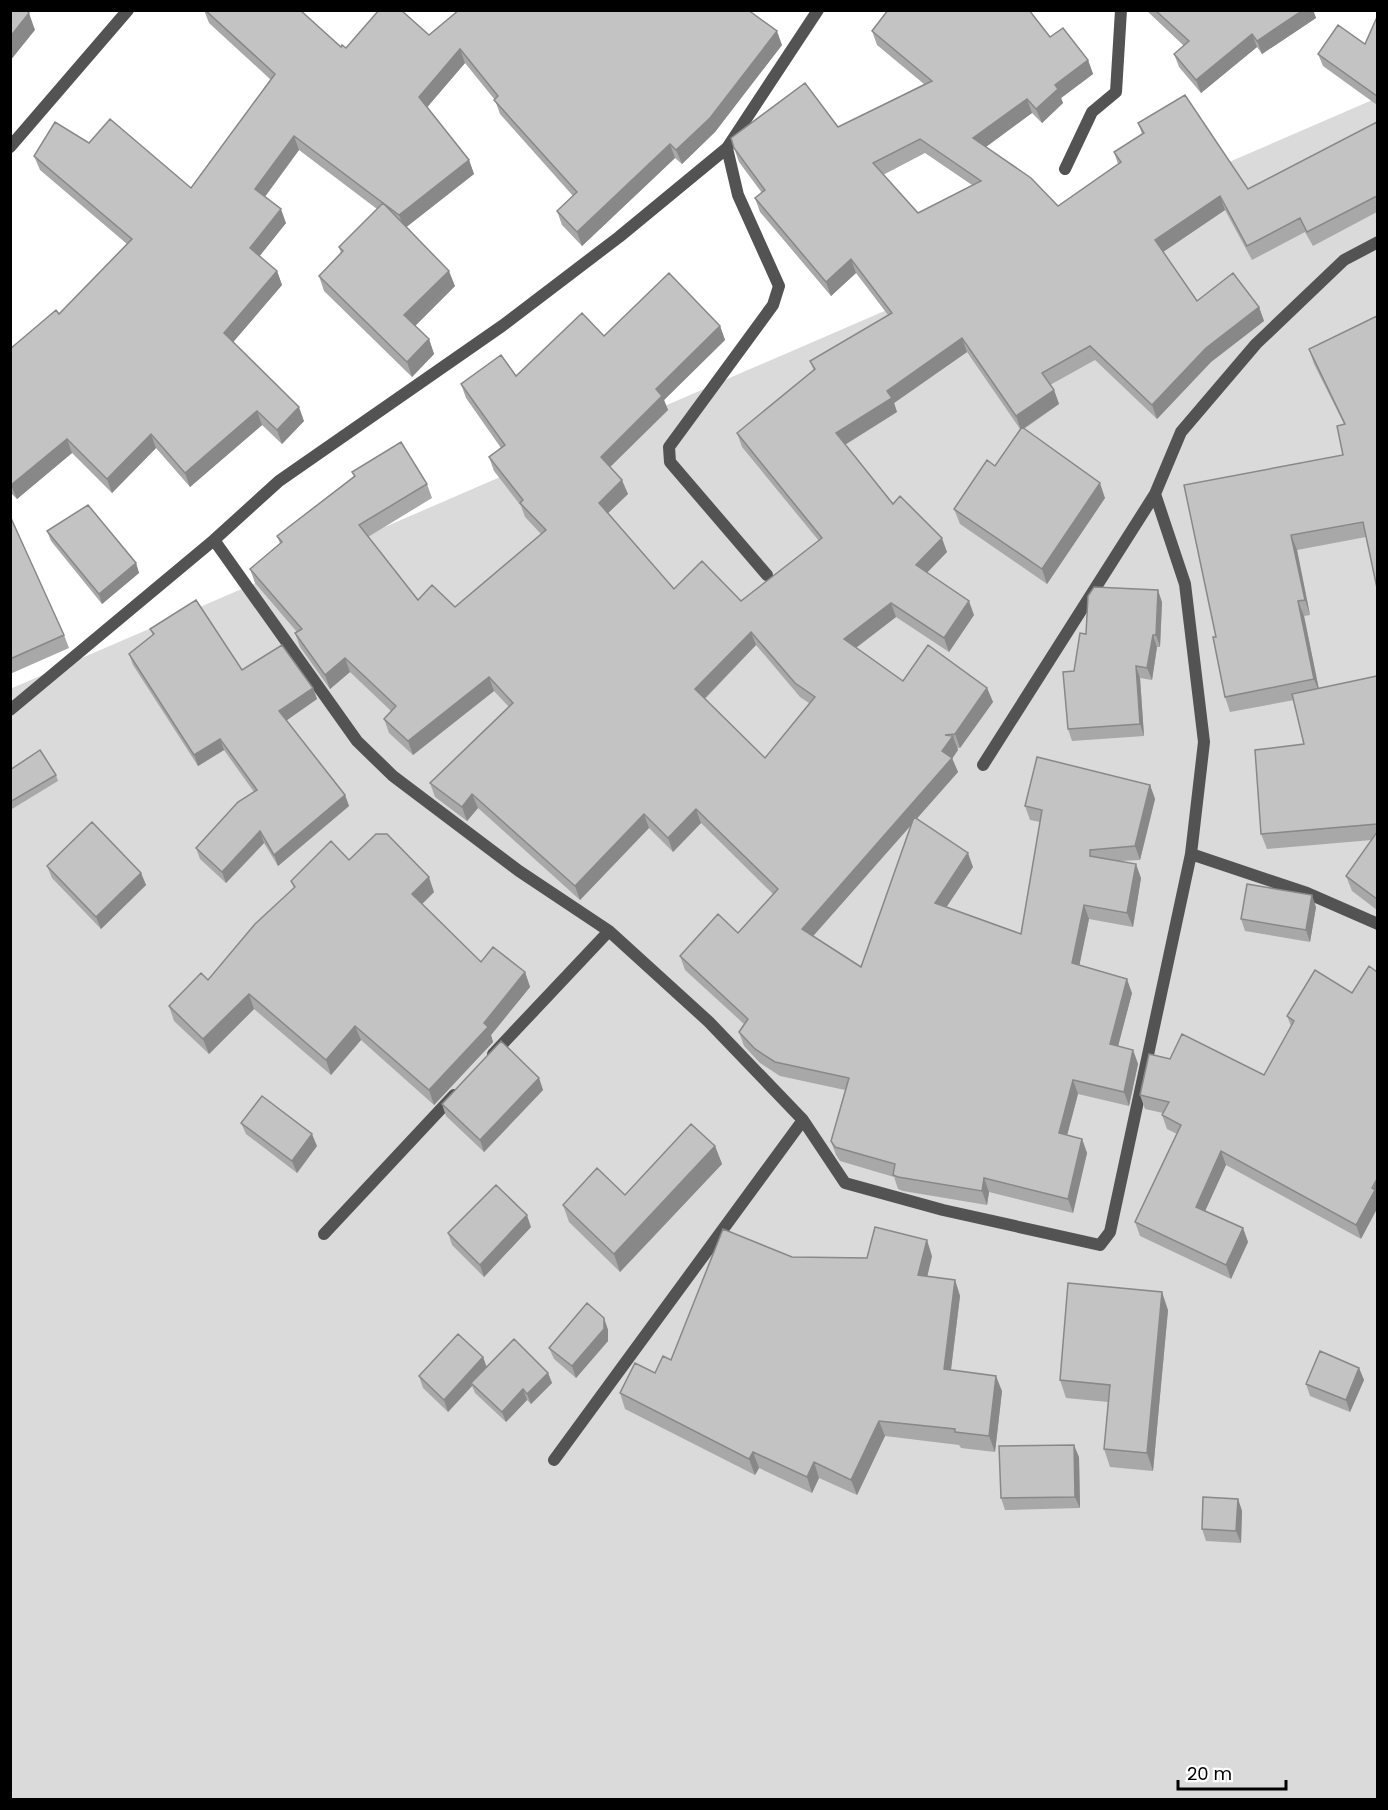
<svg xmlns="http://www.w3.org/2000/svg" width="1388" height="1810" viewBox="0 0 1388 1810" font-family="Poppins,sans-serif">
<style>
.green{fill:#dadada}
.lines{fill:none;stroke-linecap:round;stroke-linejoin:round}
.street{stroke:#535353;stroke-width:12}
.wall{fill:#a8a8a8;fill-rule:evenodd}
.shaded-wall{fill:#888}
.building{fill:#c3c3c3;stroke:#888;stroke-width:1.5;fill-rule:evenodd}
</style>
<rect width="100%" height="100%" fill="#fff"/>
<!-- green -->
<path class="green" d="M1377 98V1799H11L10 689Z"/>
<g class="lines">
<!-- street -->
<path class="street" d="M10 147 128 10
M727 148 738 195 779 286 773 305 669 447 670 462 767 575
M1065 169 1092 112 1116 92 1121 10
M214 540 357 741 393 776 519 871 609 931 709 1022 803 1120 845 1183 943 1210 1100 1245 1110 1232 1191 854 1204 742 1185 584 1155 494
M10 710 214 540 279 481 502 326 619 237 727 148 818 10
M983 765 1155 494 1181 432 1256 344 1344 260 1378 242
M1191 854 1307 893 1378 924
M493 1054 609 931
M324 1234 454 1095
M554 1460 803 1120"/>
</g>
<!-- wall -->
<path class="wall" d="M204 10H300L341 47 346 48 429 35 782 45 715 132 682 164 675 158 582 246 562 225 557 211 573 196 500 114 495 100 465 63 427 107 469 160 474 174 406 227 455 286 415 326 429 339 434 354 412 377 324 291 319 276 341 253 339 247 377 209 299 150 265 197 286 223 259 256 277 271 282 285 233 342 304 421 282 444 262 425 190 487 156 448 112 493 72 453 17 499 10 492V349L59 314 127 244 40 170 34 156 89 143 191 188 271 80 209 23Z
M1146 10H1313L1316 18 1262 54 1257 47 1201 93 1179 67 1174 54 1184 46Z
M1377 17V105L1323 66 1318 54 1365 44Z
M872 31 1050 37 1088 60 1093 74 1061 98 1063 103 1042 123 1032 113 986 147 1058 206 1118 164 1114 152 1142 134 1138 123 1248 189 1377 122V212L1313 246 1305 232 1252 260 1225 210 1163 252 1197 301 1259 307 1264 321 1211 362 1157 419 1095 360 1050 385 1054 390 1059 404 1024 429 1105 498 1047 584 960 524 954 509 995 466 1020 429 967 352 894 403 897 412 845 445 893 504 947 552 927 572 974 615 949 652 896 617 856 648 903 681 987 688 993 702 960 748H957L958 750 952 758 958 772 917 818 973 867 946 907 1021 934 1040 822 1030 820 1025 806 1150 785 1155 799 1140 860 1120 861 1141 878 1133 927 1089 919 1079 965 1132 993 1118 1046 1133 1050 1138 1064 1129 1106 1078 1094 1067 1135 1082 1139 1087 1153 1073 1213 989 1192 987 1205 903 1191 898 1189 894 1177 840 1161 836 1155 831 1141 845 1090 780 1076 760 1063 744 1046 739 1032 744 1024 685 970 680 956 738 933 773 894 701 823 673 852 649 828 580 900 478 808 467 821 435 797 430 783 509 707 494 691 413 755 389 733 384 719 391 711 350 672 330 689 300 647 295 633 297 632 255 583 250 569 280 543 277 536 354 476 352 472 427 484 432 498 368 537 418 600 455 607 541 534 525 517 521 506 494 471 489 457 501 448 466 398 461 384 516 376 604 336 720 326 725 340 664 400 668 410 610 467 628 494 608 513 674 589 741 601 819 541 742 447 737 433 814 371 810 361 888 315 856 273 831 296 760 212 755 198 762 193 739 162 734 148 838 127 924 84 877 45ZM925 153 972 185 918 213 883 175ZM756 645 800 697 809 703 765 758 705 699ZM912 824 861 967 813 936Z
M1377 316 1366 537 1297 550 1310 615 1304 616 1319 689 1377 676V910L1352 891 1346 876 1372 840 1267 849 1261 834 1304 744 1294 700 1230 712 1225 697 1216 637 1343 455 1344 424 1314 364 1309 349Z
M10 516 64 635 69 648 10 674Z
M47 531 136 563 139 573 102 604 51 541Z
M1162 602 1160 647H1157L1152 680 1140 678 1144 736 1072 741 1068 729 1074 671 1086 634Z
M150 629 242 670 313 688 317 699 286 720 345 795 349 806 278 866 264 843 226 883 200 859 196 848 254 792 224 750 198 766 133 665 129 654 153 635Z
M10 770 56 775 58 781 12 809 10 807Z
M349 860 434 892 422 904 481 962 525 972 530 987 491 1035 493 1042 434 1105 361 1040 331 1075 254 1009 209 1054 174 1021 169 1006 208 980 294 888 291 881Z
M47 866 141 873 146 885 101 929 52 878Z
M1316 907 1310 942 1245 931 1241 919Z
M1315 970 1361 1239 1226 1165 1205 1211 1243 1228 1248 1242 1231 1279 1140 1236 1135 1222 1177 1134 1167 1129 1162 1115 1163 1113 1145 1109 1140 1095 1170 1059 1264 1075 1291 1026 1287 1016Z
M539 1078 543 1090 484 1152 446 1116 442 1104Z
M241 1123 317 1146 297 1173 246 1134Z
M715 1146 722 1164 620 1272 569 1222 563 1205 625 1195Z
M531 1227 484 1277 452 1245 448 1233Z
M932 1256 927 1276 955 1280 960 1296 951 1370 1002 1391 995 1452 961 1448 959 1445 885 1436 857 1495 819 1478 812 1493 759 1468 755 1475 625 1409 620 1393 655 1373 792 1257 867 1258Z
M1168 1310 1153 1471 1110 1467 1104 1449 1108 1402 1066 1398 1060 1380Z
M604 1318 608 1330V1341L576 1378 554 1359 549 1348Z
M483 1357 487 1367 548 1373 552 1383 531 1404 527 1400 506 1422 475 1393 472 1386 448 1412 423 1388 419 1376Z
M1359 1368 1364 1380 1350 1412 1310 1396 1306 1384Z
M1079 1457 1080 1508 1005 1510 1001 1498Z
M1238 1499 1242 1511 1241 1543 1206 1541 1202 1529Z"/>
<!-- shaded-wall -->
<path class="shaded-wall" d="M1303 10H1313L1316 18 1262 54 1257 41Z
M29 13 35 30 10 61V37Z
M777 31 782 45 715 132 682 164 676 150Z
M1252 34 1257 47 1201 93 1196 80Z
M460 49 465 63 424 111 419 97Z
M1088 60 1093 74 1061 98 1063 103 1042 123 1036 109 1055 85Z
M1027 99 1032 113 979 152 973 138Z
M294 136 299 150 260 203 255 189Z
M670 144 675 158 582 246 577 232Z
M469 160 474 174 404 229 399 215Z
M1220 196 1225 210 1160 254 1155 240Z
M281 209 286 223 255 262 250 248Z
M851 259 856 273 831 296 826 282Z
M277 271 282 285 229 347 224 333Z
M449 271 455 286 410 331 404 315Z
M1259 307 1264 321 1211 362 1157 419 1152 405 1206 348Z
M720 326 725 340 664 400 668 410 606 471 601 457 656 389Z
M962 338 967 352 894 403 897 412 841 447 836 433 887 391Z
M429 339 434 354 412 377 407 362Z
M1054 390 1059 404 1021 430 1016 416Z
M299 407 304 421 282 444 277 430Z
M257 411 262 425 190 487 185 473Z
M151 434 156 448 112 493 107 479Z
M67 439 72 453 17 499 11 485Z
M622 480 628 494 604 517 599 503Z
M1100 483 1105 498 1047 584 1042 569Z
M1291 535 1297 550 1310 615 1305 600Z
M942 538 947 552 921 579 916 565Z
M136 563 139 573 102 604 99 594Z
M1158 590 1162 602 1160 647 1156 635Z
M969 601 974 615 949 652 944 638Z
M1298 601 1304 616 1320 695 1314 679Z
M891 603 896 617 849 653 844 639Z
M751 632 756 645 700 703 695 689Z
M1153 635 1157 647 1152 680 1147 668Z
M345 658 350 672 330 689 325 675Z
M1136 666 1140 678 1144 736 1140 724Z
M489 677 494 691 413 755 408 741Z
M313 688 317 699 283 723 279 711Z
M987 688 993 702 960 748 955 734Z
M953 736 958 750 952 759V758L958 772 807 943 802 929 942 751Z
M220 739 224 750 198 766 194 755Z
M1150 785 1155 799 1140 860 1135 846Z
M472 794 478 808 467 821 462 807Z
M345 795 349 806 278 866 274 855Z
M696 809 701 823 673 852 668 838Z
M644 814 649 828 580 900 575 886Z
M260 831 264 843 226 883 222 872Z
M968 853 973 867 940 917 935 903Z
M1136 864 1141 878 1133 927 1127 913Z
M141 873 146 885 101 929 96 917Z
M429 877 434 892 418 908 412 894Z
M1312 895 1316 907 1310 942 1306 930Z
M1084 905 1089 919 1077 977 1072 963Z
M525 972 530 987 491 1035 493 1042 434 1105 429 1090Z
M1127 979 1132 993 1115 1058 1110 1044Z
M249 994 254 1009 209 1054 203 1039Z
M355 1026 361 1040 331 1075 326 1060Z
M1133 1050 1138 1064 1129 1106 1124 1092Z
M539 1078 543 1090 484 1152 480 1140Z
M1073 1080 1078 1094 1064 1147 1059 1133Z
M312 1134 317 1146 297 1173 292 1161Z
M1082 1139 1087 1153 1073 1213 1068 1199Z
M715 1146 722 1164 620 1272 614 1254Z
M1221 1151 1226 1165 1201 1220 1196 1207Z
M984 1178 989 1192 987 1205 982 1191Z
M1377 1179V1209L1361 1239 1356 1225Z
M527 1215 531 1227 484 1277 480 1265Z
M1243 1228 1248 1242 1231 1279 1226 1265Z
M927 1240 932 1256 924 1291 918 1275Z
M955 1280 960 1296 949 1385 944 1369Z
M1162 1292 1168 1310 1153 1471 1147 1453Z
M604 1318 608 1330V1341L576 1378 572 1366Z
M483 1357 487 1369 471 1383 472 1386 448 1412 444 1400Z
M1359 1368 1364 1380 1350 1412 1346 1400Z
M548 1373 552 1383 531 1404 527 1394Z
M996 1376 1002 1391 995 1452 989 1436Z
M523 1389 527 1400 506 1422 502 1412Z
M879 1421 885 1436 857 1495 851 1480Z
M1074 1445 1079 1457 1080 1508 1075 1497Z
M753 1452 759 1468 755 1475 749 1459Z
M814 1462 819 1478 812 1493 807 1477Z
M1238 1499 1242 1511 1241 1543 1236 1531Z"/>
<!-- building -->
<path class="building" d="M10 10H26L29 13 10 37Z
M205 10H300L341 47 342 45 346 48 379 10H401L429 35 459 10H748L777 31 710 118 676 150 670 144 577 232 557 211 577 192 494 100 498 96 460 49 419 97 469 160 399 215 294 136 255 189 281 209 250 248 277 271 224 333 299 407 277 430 257 411 185 473 151 434 107 479 67 439 11 485 10 484V349L56 310 59 314 132 239 34 156 55 122 89 143 110 119 191 188 275 74Z
M888 10H1029L1050 37 1063 28 1088 60 1055 85 1058 89 1036 109 1027 99 973 138 1031 178 1058 206 1121 162 1114 152 1144 133 1138 123 1185 95 1248 189 1377 122V196L1307 232 1300 218 1247 246 1220 196 1155 240 1197 301 1233 273 1259 307 1206 348 1152 405 1090 346 1042 373 1054 390 1016 416 962 338 887 391 892 398 836 433 893 504 900 496 942 538 916 565 969 601 944 638 891 603 844 639 903 681 928 645 987 688 955 734 945 735 953 736 942 751 952 758 802 929 861 967 914 817 968 853 935 903 1021 934 1042 810 1025 806 1037 757 1150 785 1135 846 1090 850V856L1136 864 1127 913 1084 905 1072 963 1127 979 1110 1044 1133 1050 1124 1092 1073 1080 1059 1133 1082 1139 1068 1199 984 1178 982 1191 898 1177 893 1175 895 1164 835 1147 831 1141 849 1078 775 1062 755 1049 739 1032 748 1019 680 956 718 914 738 933 778 889 696 809 668 838 644 814 575 886 472 794 462 807 430 783 513 703 489 677 408 741 384 719 396 706 345 658 325 675 295 633 302 629 250 569 282 542 277 536 355 476 352 472 401 442 427 484 359 525 418 600 432 585 455 607 546 530 520 503 523 500 489 457 505 445 461 384 501 355 516 376 582 313 604 336 669 273 720 326 656 389 662 396 601 457 622 480 599 503 674 589 702 561 741 601 822 538 737 433 815 369 810 361 892 313 851 259 826 282 755 198 765 190 734 148 731 138 805 83 838 127 932 81 872 31ZM920 139 981 181 918 213 873 163ZM751 632 795 683 815 697 765 758 695 689Z
M1155 10H1303L1257 41 1252 34 1196 80 1174 54 1189 41Z
M1377 17V96L1318 54 1338 25 1365 44Z
M383 203 449 271 404 315 429 339 407 362 319 276 343 251 339 247Z
M1377 316V588L1363 522 1291 535 1305 600 1298 601 1314 679 1225 697 1213 637H1216L1184 485 1343 455 1337 426 1345 424 1309 349Z
M1022 427 1100 483 1042 569 954 509 987 460 995 466Z
M88 505 136 563 99 594 47 531Z
M10 516 64 635 10 659Z
M1094 587 1158 590 1156 635H1153L1147 668 1136 666 1140 724 1068 729 1063 672 1074 671 1080 633 1086 634 1088 596Z
M196 600 242 670 282 645 313 688 279 711 345 795 274 855 260 831 222 872 196 848 238 802 257 790 220 739 194 755 129 654 154 634 150 629Z
M1377 676V824L1261 834 1255 750 1304 744 1292 694Z
M40 750 56 775 10 802V770Z
M92 822 141 873 96 917 47 866Z
M1377 832V899L1346 876Z
M376 834H387L429 877 412 894 481 962 493 947 525 972 484 1023 488 1027 429 1090 355 1026 326 1060 249 994 203 1039 169 1006 201 973 208 980 255 924 295 887 291 881 331 841 349 860Z
M1247 884 1312 895 1306 930 1241 919Z
M1369 966 1377 972V1179L1372 1188 1375 1190 1356 1225 1221 1151 1196 1207 1243 1228 1226 1265 1135 1222 1181 1125 1162 1115 1169 1102 1140 1095 1149 1054 1170 1059 1182 1034 1264 1075 1294 1021 1287 1016 1315 970 1352 993Z
M501 1041 539 1078 480 1140 442 1104Z
M262 1096 312 1134 292 1161 241 1123Z
M691 1124 715 1146 614 1254 563 1205 597 1168 625 1195Z
M496 1185 527 1215 480 1265 448 1233Z
M875 1227 927 1240 918 1275 955 1280 944 1369 996 1376 989 1436 955 1432V1429L879 1421 851 1480 814 1462 807 1477 753 1452 749 1459 620 1393 635 1363 655 1373 663 1356 671 1360 723 1229 792 1257 867 1258Z
M1068 1283 1162 1292 1147 1453 1104 1449 1110 1385 1060 1380Z
M587 1303 604 1318V1329L572 1366 549 1348Z
M458 1334 483 1357 444 1400 419 1376Z
M514 1339 548 1373 527 1394 523 1389 502 1412 471 1383Z
M1320 1351 1359 1368 1346 1400 1306 1384Z
M1074 1445 1075 1497 1001 1498 999 1446Z
M1203 1497 1238 1499 1236 1531 1202 1529Z"/>
<!-- border -->
<rect width="1388" height="1810" fill="none" stroke="#000000" stroke-width="24"/>
<!-- scale -->
<path d="M1178 1780v9h108v-9" fill="none" stroke="#000000" stroke-width="3"/>
<text x="1187" y="1780" font-size="18" fill="#000000" stroke="#ffffff" stroke-width="4.5" paint-order="stroke">20 m</text>
</svg>
